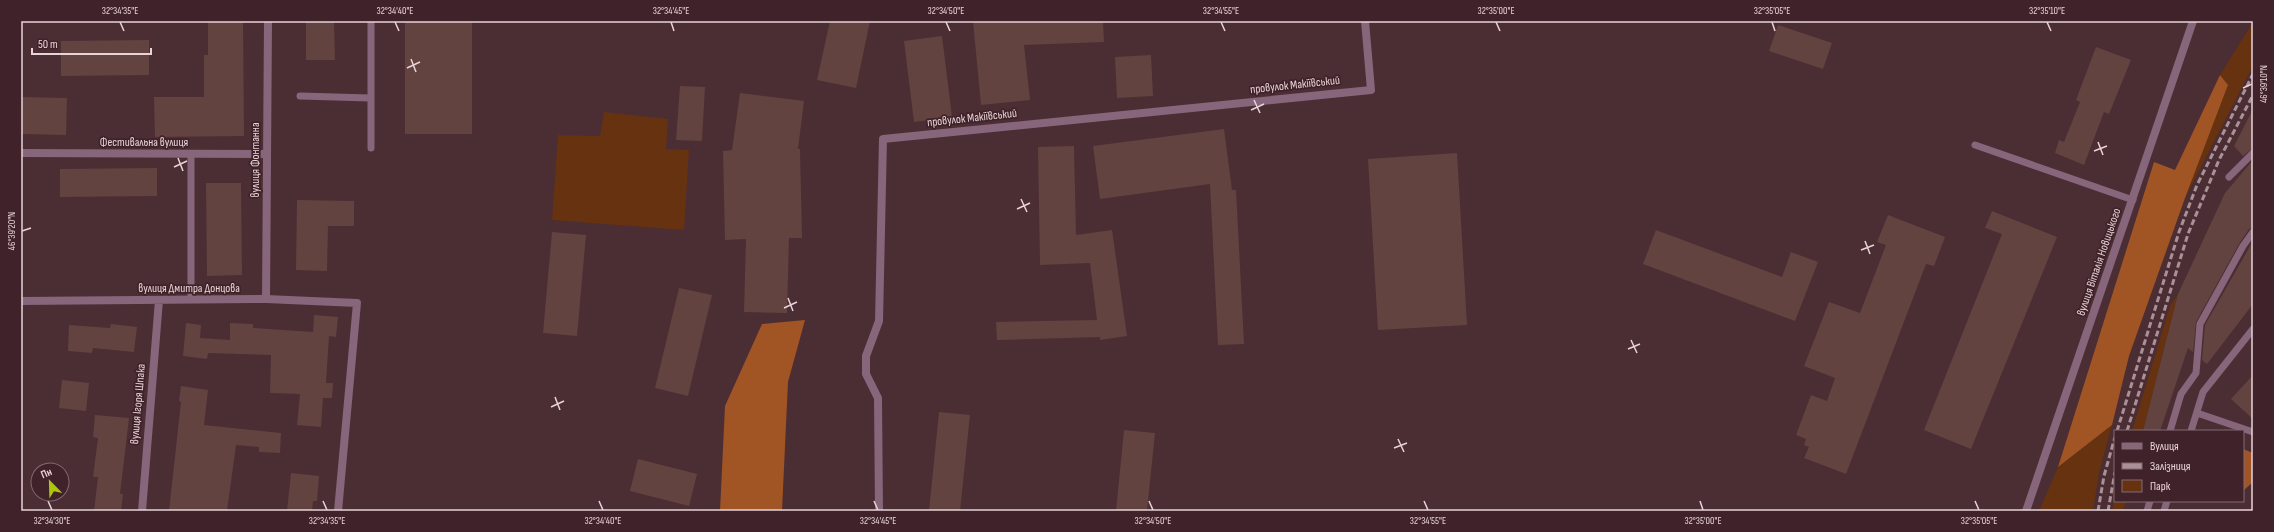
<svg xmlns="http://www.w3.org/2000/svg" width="2274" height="532" viewBox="0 0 2274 532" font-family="'Sofia Sans Condensed',sans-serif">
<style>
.green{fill:#663210}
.forest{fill:#a15424}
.building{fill:#63433f}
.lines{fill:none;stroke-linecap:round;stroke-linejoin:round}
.service{stroke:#87657b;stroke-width:7}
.minor{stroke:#87657b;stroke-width:8}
.rail{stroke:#a99197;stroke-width:3;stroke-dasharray:6 3;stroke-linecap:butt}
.ticks{fill:none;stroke:#e8d4d8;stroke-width:1.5}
.labels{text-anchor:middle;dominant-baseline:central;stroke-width:3.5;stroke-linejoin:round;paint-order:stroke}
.street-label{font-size:12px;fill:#e8d4d8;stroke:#40232a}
.neatline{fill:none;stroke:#e8d4d8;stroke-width:1.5}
.ticks-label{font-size:10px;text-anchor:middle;fill:#e8d4d8}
</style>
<rect width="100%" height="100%" fill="#4b2d34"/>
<!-- green -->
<path class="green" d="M2253 22V66L2185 198 2228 85 2220 75Z
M604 112 668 119 666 149 689 150 684 230 552 220 558 135 600 136Z
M2178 294 2143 431H2132L2170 306Z
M2112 425 2099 473 2093 511H2039L2058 467Z
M2115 496V501H2126L2123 511H2112Z"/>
<!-- forest -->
<path class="forest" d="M2220 75 2228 85 2185 198 2129 356 2112 425 2058 467 2154 162 2175 170Z
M805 320 788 382 782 511H720L725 406 762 324Z
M2243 449 2253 453V482L2243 491Z"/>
<!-- building -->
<path class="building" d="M208 21H243L244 136 155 137 154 97H204V55H208Z
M306 21H334L335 60H306Z
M405 21H472V134H405Z
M830 21H870L856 88 817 80Z
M973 21H1103L1104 42 1024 45 1030 100 981 105Z
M1778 25 1832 43 1823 69 1769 51Z
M942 36 952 117 914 122 904 41Z
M149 40V75L61 76V41Z
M2096 47 2131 60 2109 114 2104 112 2084 165 2055 153 2059 140 2064 142 2080 102 2076 100Z
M1151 55 1153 96 1117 98 1115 57Z
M680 86 705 87 702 141 676 140Z
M740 93 804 101 798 149H800L802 238H789L787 313 744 312 746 239 725 240 723 151 732 150Z
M21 97 67 98 66 135 21 134Z
M2253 109V148L2243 156 2234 146Z
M1224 129 1232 190H1236L1244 344 1218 345 1210 184 1100 199 1093 146Z
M1074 146 1076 235 1112 230 1127 336 1100 340V337L997 340 996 322 1097 320 1090 263 1040 265 1038 147Z
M1457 153 1467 325 1378 330 1368 159Z
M2253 160V227L2249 229 2239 244 2196 322 2193 352 2188 348 2160 431H2143L2178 294 2225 193Z
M157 168V196L60 197V169Z
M206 183H241L242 275 207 276Z
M297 200 354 201V226H328L327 271 296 270Z
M1992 211 2057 237 1971 449 1924 430 2002 234 1985 228Z
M1888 215 1945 237 1934 266 1926 264 1846 474 1804 458 1809 447 1804 445 1806 439 1796 435 1811 395 1827 401 1835 378 1804 366 1829 302 1860 313 1886 245 1877 242Z
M1656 230 1782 277 1791 252 1818 262 1795 321 1643 264Z
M552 232 586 235 577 336 543 333Z
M2253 241V304L2207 364 2202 360 2205 325Z
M679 288 712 295 688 396 655 388Z
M314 315 338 317 336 337 329 336 326 383H333L332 398H323L321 427 297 425 300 394 270 393 271 355 208 353 207 359 183 356 186 323 201 325 200 338 230 340V323L253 324V328L313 332Z
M111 324 137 327 134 352 93 348 92 353 68 351 69 325 110 328Z
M2253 375V419L2231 399Z
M62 380 89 383 86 411 59 408Z
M181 386 208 390 204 425 281 433 280 453 259 452V447L236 445 227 511H169L181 402 179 401Z
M939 412 970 415 960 511H929Z
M95 415 129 418 120 494H123L121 511H94L98 477H93L98 438 93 437Z
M1124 430 1155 433 1147 511H1116Z
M638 459 697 474 689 506 630 491Z
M291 473 319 476 317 501H313L312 511H287Z"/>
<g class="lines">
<!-- service -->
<path class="service" d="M371 21V148
M300 96 370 98
M1975 145 2133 200
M2229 177 2253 153
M191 299V154
M2197 413 2253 432
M2170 431 2181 394 2196 373 2200 324 2243 246 2253 232
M2191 431 2203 392 2253 329
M2147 511 2150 501
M2164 511 2167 501"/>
<!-- minor -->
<path class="minor" d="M21 153 267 154
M266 299 268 21
M21 301 266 299 357 303 338 511
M142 511 159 300
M879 511 878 398 866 374V356L879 321 883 139 1371 90 1365 21
M2026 511 2193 21"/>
<!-- rail -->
<path class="rail" d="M2117 431 2179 232 2197 185 2253 74
M2127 431 2188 234 2219 160 2253 95
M2098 511 2104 476 2115 437
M2108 511 2115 472"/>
</g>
<!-- ticks -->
<path class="ticks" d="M120 22 124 31M395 22 399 31M671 22 674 31M946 22 950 31M1221 22 1225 31M1496 22 1500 31M1772 22 1775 31M2047 22 2051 31M411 59 416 72M407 68 420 62M2243 88 2252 84M1254 100 1260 113M1251 110 1264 104M2098 142 2103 155M2094 151 2107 146M178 158 183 171M174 167 187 161M1021 199 1027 212M1017 209 1030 203M22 231 31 228M1865 241 1870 254M1861 250 1874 245M788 298 793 311M784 308 797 302M1631 340 1637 353M1628 349 1640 344M555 397 560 410M551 407 564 401M1398 439 1404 452M1394 448 1407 443M48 501 52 510M323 501 327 510M599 501 603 510M874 501 878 510M1149 501 1153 510M1424 501 1428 510M1700 501 1703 510M1975 501 1979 510"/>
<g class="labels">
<!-- street labels -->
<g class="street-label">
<text transform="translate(1295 85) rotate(-6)">провулок Макіївський</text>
<text transform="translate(972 118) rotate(-6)">провулок Макіївський</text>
<text x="144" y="142">Фестивальна вулиця</text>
<text transform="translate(255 160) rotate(-90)">вулиця Фонтанна</text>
<text transform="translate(2099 262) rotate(-71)">вулиця Віталія Новицького</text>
<text x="189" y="288">вулиця Дмитра Донцова</text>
<text transform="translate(138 404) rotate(-85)">вулиця Ігоря Шпака</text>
</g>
</g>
<!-- border -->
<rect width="2274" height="532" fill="none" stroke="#40232a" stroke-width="44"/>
<!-- legend -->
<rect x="2114" y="430" width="130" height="72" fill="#40232a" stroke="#836a70"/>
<rect x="2122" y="443" width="20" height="6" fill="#87657b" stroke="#836a70"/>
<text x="2150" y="450" font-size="12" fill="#e8d4d8">Вулиця</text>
<rect x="2122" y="463" width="20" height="6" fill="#a99197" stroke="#836a70"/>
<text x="2150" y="470" font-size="12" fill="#e8d4d8">Залізниця</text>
<rect x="2122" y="480" width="20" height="12" fill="#663210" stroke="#836a70"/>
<text x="2150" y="490" font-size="12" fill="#e8d4d8">Парк</text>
<!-- north arrow -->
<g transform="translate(50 482) rotate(337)"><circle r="19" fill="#40232a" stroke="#836a70"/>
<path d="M0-3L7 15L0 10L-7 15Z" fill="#aec60c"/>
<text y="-6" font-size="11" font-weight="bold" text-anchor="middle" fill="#e8d4d8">Пн</text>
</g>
<!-- scale -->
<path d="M32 48v6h119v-6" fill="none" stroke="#e8d4d8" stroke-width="2"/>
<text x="38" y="48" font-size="12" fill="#e8d4d8" stroke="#40232a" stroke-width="3" paint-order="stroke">50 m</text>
<rect x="22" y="22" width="2230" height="488" class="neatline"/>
<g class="ticks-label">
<text x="120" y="14">32°34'35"E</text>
<text x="395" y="14">32°34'40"E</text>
<text x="671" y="14">32°34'45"E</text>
<text x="946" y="14">32°34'50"E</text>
<text x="1221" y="14">32°34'55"E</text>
<text x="1496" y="14">32°35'00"E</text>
<text x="1772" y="14">32°35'05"E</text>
<text x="2047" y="14">32°35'10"E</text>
<text transform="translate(2263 84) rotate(-90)" y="4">46°39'10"N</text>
<text transform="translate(11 231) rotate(-90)" y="4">46°39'20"N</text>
<text x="52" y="524">32°34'30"E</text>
<text x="327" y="524">32°34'35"E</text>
<text x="603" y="524">32°34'40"E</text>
<text x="878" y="524">32°34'45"E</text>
<text x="1153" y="524">32°34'50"E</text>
<text x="1428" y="524">32°34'55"E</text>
<text x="1703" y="524">32°35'00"E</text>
<text x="1979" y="524">32°35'05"E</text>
</g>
</svg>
